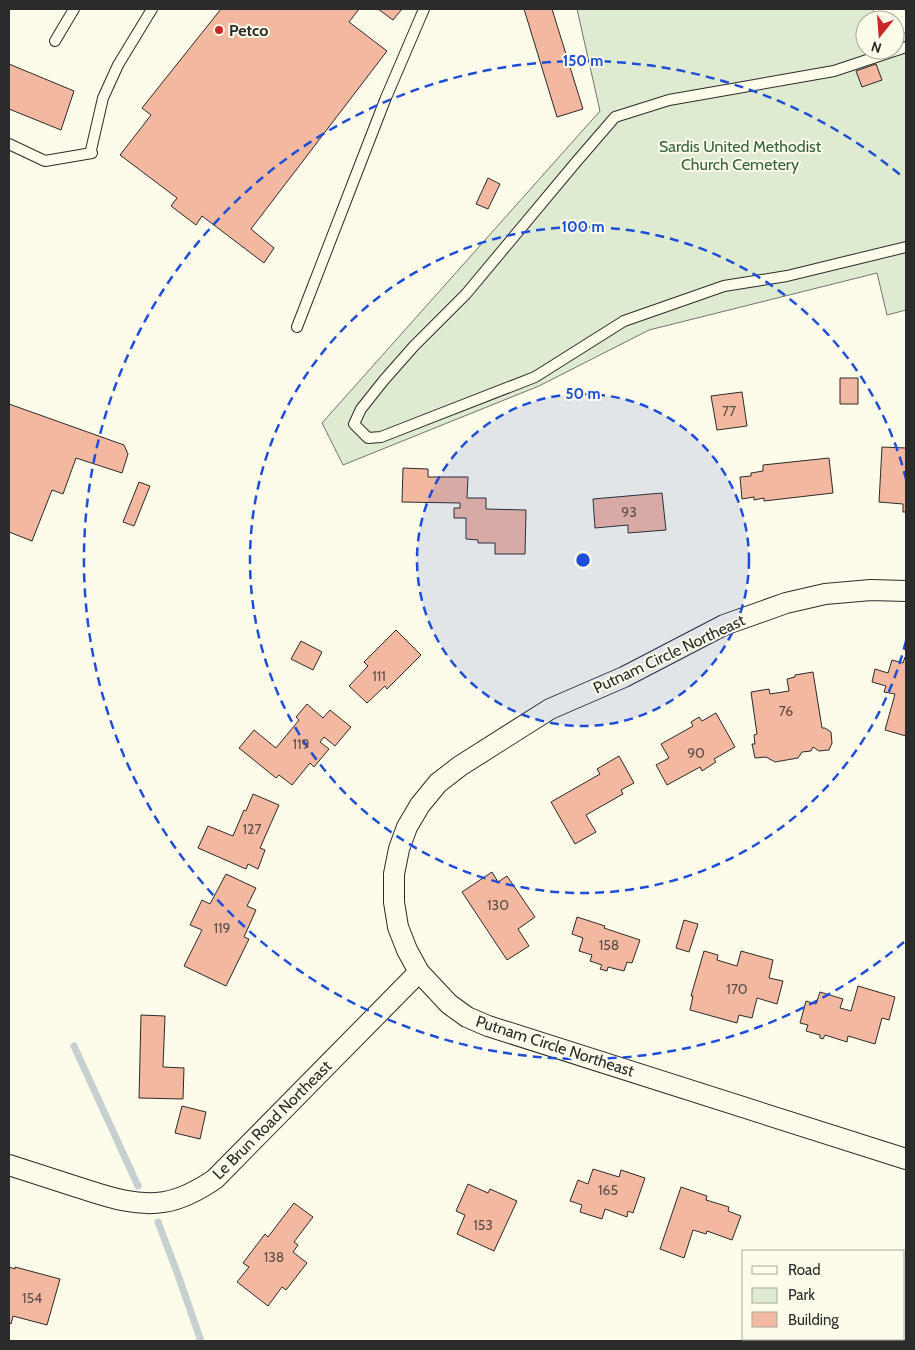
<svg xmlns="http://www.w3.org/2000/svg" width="915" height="1350" viewBox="0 0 915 1350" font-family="Cabin,sans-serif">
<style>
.green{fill:#deebd1;stroke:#74746e}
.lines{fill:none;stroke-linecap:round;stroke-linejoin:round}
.stream{stroke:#c7d0d0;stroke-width:7}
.building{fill:#f2b8a0;stroke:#2b2b2b}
.lane-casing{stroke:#2b2b2b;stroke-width:12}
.street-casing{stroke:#2b2b2b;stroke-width:22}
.lane{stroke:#fdfbea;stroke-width:10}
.street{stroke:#fdfbea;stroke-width:20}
.ring{fill:none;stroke:#1d4ed8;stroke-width:2.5;stroke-dasharray:9 6}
.poi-dot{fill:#c62828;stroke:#fdfbea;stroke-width:2}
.labels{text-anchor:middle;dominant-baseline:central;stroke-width:4;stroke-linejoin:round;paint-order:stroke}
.number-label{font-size:14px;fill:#5d4e48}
.poi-label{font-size:16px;font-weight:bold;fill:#2b2b2b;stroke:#fdfbea;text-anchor:start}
.park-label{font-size:16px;fill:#34623c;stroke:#fdfbea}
.street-label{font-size:16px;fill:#2b2b2b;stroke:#fdfbea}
.centre{fill:#1d4ed8;stroke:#fdfbea;stroke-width:2.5}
.ring-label{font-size:15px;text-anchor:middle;font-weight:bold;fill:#1d4ed8;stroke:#fdfbea;stroke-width:4;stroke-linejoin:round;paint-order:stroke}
</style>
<rect width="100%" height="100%" fill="#fdfbea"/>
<!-- green -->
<path class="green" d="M577 9H872L882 20H865V50H895V30L906 33V310L887 315 877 273 649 330 539 386 343 465 322 423 600 111Z"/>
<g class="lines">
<!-- stream -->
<path class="stream" d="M74 1046 138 1186
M158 1222 178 1275 201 1341"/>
</g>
<!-- building -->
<path class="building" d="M221 9H359L349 22 387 51 251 229 274 248 264 263 202 216 196 225 171 206 177 198 120 155 151 115 142 108Z
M378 9H402L393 20Z
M524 9H552L583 109 557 117Z
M9 64 74 91 61 130 9 109Z
M876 64 882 80 862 87 856 71Z
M488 178 500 184 488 209 476 204Z
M840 378H858V404H840Z
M742 392 747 426 717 430 711 396Z
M9 404 124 445 128 454 122 473 76 458 63 494 52 490 32 541 9 532Z
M882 447 906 448V512H903V504L879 502Z
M829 458 833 493 764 501V498L754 500V497L742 499 740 477 751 476V473L763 471V465Z
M403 468 428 469V477H468L467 498H486V509L526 510 525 554H495V543H478V540L466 539V518H454V508H460V503L402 502Z
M139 482 150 486 134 526 123 522Z
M662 493 666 530 628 533V525L595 528 593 499Z
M396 630 421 655 387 689 385 686 367 703 349 686 368 666 364 662Z
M301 641 322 652 313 670 291 659Z
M905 657 906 658V736L885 730 895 694 884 692 886 686 872 682 875 669 888 673 892 660 903 663Z
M813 672 822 728H825L831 732 832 743 829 750 819 751 813 747 811 751 802 752 798 758 775 762 766 757 755 758 752 744H755L754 735 757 734 751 692 769 689 770 694 789 691 787 679 795 677V675Z
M307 704 323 718 330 710 351 727 335 746 324 737 320 742 329 749 314 767 310 763 292 785 279 775 276 778 239 748 254 730 276 748 299 720 296 717Z
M716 713 735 747 714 759 716 762 702 771 700 767 667 785 656 765 669 758 661 744 693 726 691 722 699 717 702 721Z
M619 756 634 783 621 790 623 794 586 815 596 832 575 844 551 802 600 774 597 769Z
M253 794 279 805 260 848 265 850 258 869 248 864 246 869 198 848 208 826 233 836 244 810 246 811Z
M492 872 498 882 507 876 535 917 518 929 529 946 507 960 462 892Z
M226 874 256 888 247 906 256 910 244 937 249 939 226 986 184 966 202 930 190 925 202 900 210 904Z
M577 917 605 926 604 928 640 940 632 963 627 962 624 971 608 967 607 971 600 969 602 965 590 961 592 955 579 951 583 938 572 934Z
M684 920 698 924 689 952 676 948Z
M704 951 718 955 717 960 737 966 741 951 773 960 769 978 783 981 777 1004 757 998 752 1018 739 1015 737 1023 690 1010 693 996H691Z
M858 986 895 997 889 1020 882 1018 875 1044 848 1036 847 1042 825 1035 823 1039 820 1038V1035L806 1031 808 1025 800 1023 806 1001 816 1004 820 992 843 999 840 1008 851 1011Z
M141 1015 165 1016 163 1067 184 1068 183 1099 139 1098Z
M182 1106 206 1112 200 1139 175 1133Z
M593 1169 619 1177 621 1170 645 1178 633 1213 628 1211 627 1217 605 1209 602 1219 580 1212 582 1205 570 1201 578 1180 588 1184Z
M468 1184 488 1193 490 1189 517 1201 494 1251 457 1234 465 1215 456 1211Z
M681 1187 707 1196 706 1200 729 1207 728 1211 741 1216 732 1240 707 1231 706 1234 693 1230 684 1258 660 1249Z
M294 1203 313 1217 294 1242 298 1245 293 1252 307 1263 286 1290 282 1287 268 1306 237 1282 249 1267 243 1263 265 1234 268 1237Z
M9 1267 15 1269V1267L60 1279 47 1325 13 1316 11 1324 9 1323Z"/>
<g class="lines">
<!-- lane casing -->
<g class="lane-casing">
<path id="lane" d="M55 41 74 9
M906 47 834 71 669 100 615 117 577 161 466 294 414 346 384 380 361 409 354 424 368 438 381 437 535 377 624 321 724 286 787 276 906 247
M9 144 45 161 92 153
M91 150 103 98 118 65 152 9
M297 327 385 100 424 9"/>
</g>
<!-- street casing -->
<g class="street-casing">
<path id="street" d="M906 591 871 590 825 594 786 603 724 625 624 677 550 709 460 766 438 783 420 805 407 827 399 849 394 874V902L398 927 407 950 419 972 449 1004 467 1017 488 1026 906 1159
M9 1165C31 1172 52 1179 74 1186 103 1195 133 1207 164 1202 183 1199 199 1190 215 1179L419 972"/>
</g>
<!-- lane -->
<use href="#lane" class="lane"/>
<!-- street -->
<use href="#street" class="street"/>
</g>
<!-- distance rings -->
<circle cx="583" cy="560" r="166" fill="#1d4ed8" fill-opacity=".12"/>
<g class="ring">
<circle cx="583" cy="560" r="166"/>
<path d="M906 641A333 333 0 1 1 906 479"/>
<path d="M904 942A499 499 0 1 1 904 178"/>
</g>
<!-- markers -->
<circle class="poi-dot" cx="219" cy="30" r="5"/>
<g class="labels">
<!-- number labels -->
<g class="number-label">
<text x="729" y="411">77</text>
<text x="629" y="512">93</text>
<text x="379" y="676">111</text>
<text x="786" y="711">76</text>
<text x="301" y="744">119</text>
<text x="696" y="753">90</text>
<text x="252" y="829">127</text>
<text x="498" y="905">130</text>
<text x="222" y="928">119</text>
<text x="609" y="945">158</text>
<text x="737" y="989">170</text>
<text x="608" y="1190">165</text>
<text x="483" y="1225">153</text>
<text x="274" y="1257">138</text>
<text x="32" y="1298">154</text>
</g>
<!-- poi labels -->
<g class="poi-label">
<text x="229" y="30">Petco</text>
</g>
<!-- park labels -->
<g class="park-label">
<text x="740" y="146">Sardis United Methodist<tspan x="740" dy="18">Church Cemetery</tspan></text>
</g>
<!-- street labels -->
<g class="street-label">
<text transform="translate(669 654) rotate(-25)">Putnam Circle Northeast</text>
<text transform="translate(555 1046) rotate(18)">Putnam Circle Northeast</text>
<text transform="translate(272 1120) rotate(-45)">Le Brun Road Northeast</text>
</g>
</g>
<circle cx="583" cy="560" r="8" class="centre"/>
<g class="ring-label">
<text x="583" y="66">150 m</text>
<text x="583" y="232">100 m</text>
<text x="583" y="399">50 m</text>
</g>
<!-- border -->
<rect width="915" height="1350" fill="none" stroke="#2b2b2b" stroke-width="20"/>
<!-- legend -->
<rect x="742" y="1250" width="162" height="90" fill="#fdfbea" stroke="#a9a89e"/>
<rect x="752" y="1266" width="25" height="8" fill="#fdfbea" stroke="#a9a89e"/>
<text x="788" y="1275" font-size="15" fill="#2b2b2b">Road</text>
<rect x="752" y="1288" width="25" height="15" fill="#deebd1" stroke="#a9a89e"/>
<text x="788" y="1300" font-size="15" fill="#2b2b2b">Park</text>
<rect x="752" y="1312" width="25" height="15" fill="#f2b8a0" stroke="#a9a89e"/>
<text x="788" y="1325" font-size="15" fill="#2b2b2b">Building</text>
<!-- north arrow -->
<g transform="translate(880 35) rotate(197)"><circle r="24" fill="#fdfbea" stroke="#a9a89e"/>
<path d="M0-4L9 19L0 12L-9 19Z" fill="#c62828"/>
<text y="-8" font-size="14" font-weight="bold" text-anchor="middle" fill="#2b2b2b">N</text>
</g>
</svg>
